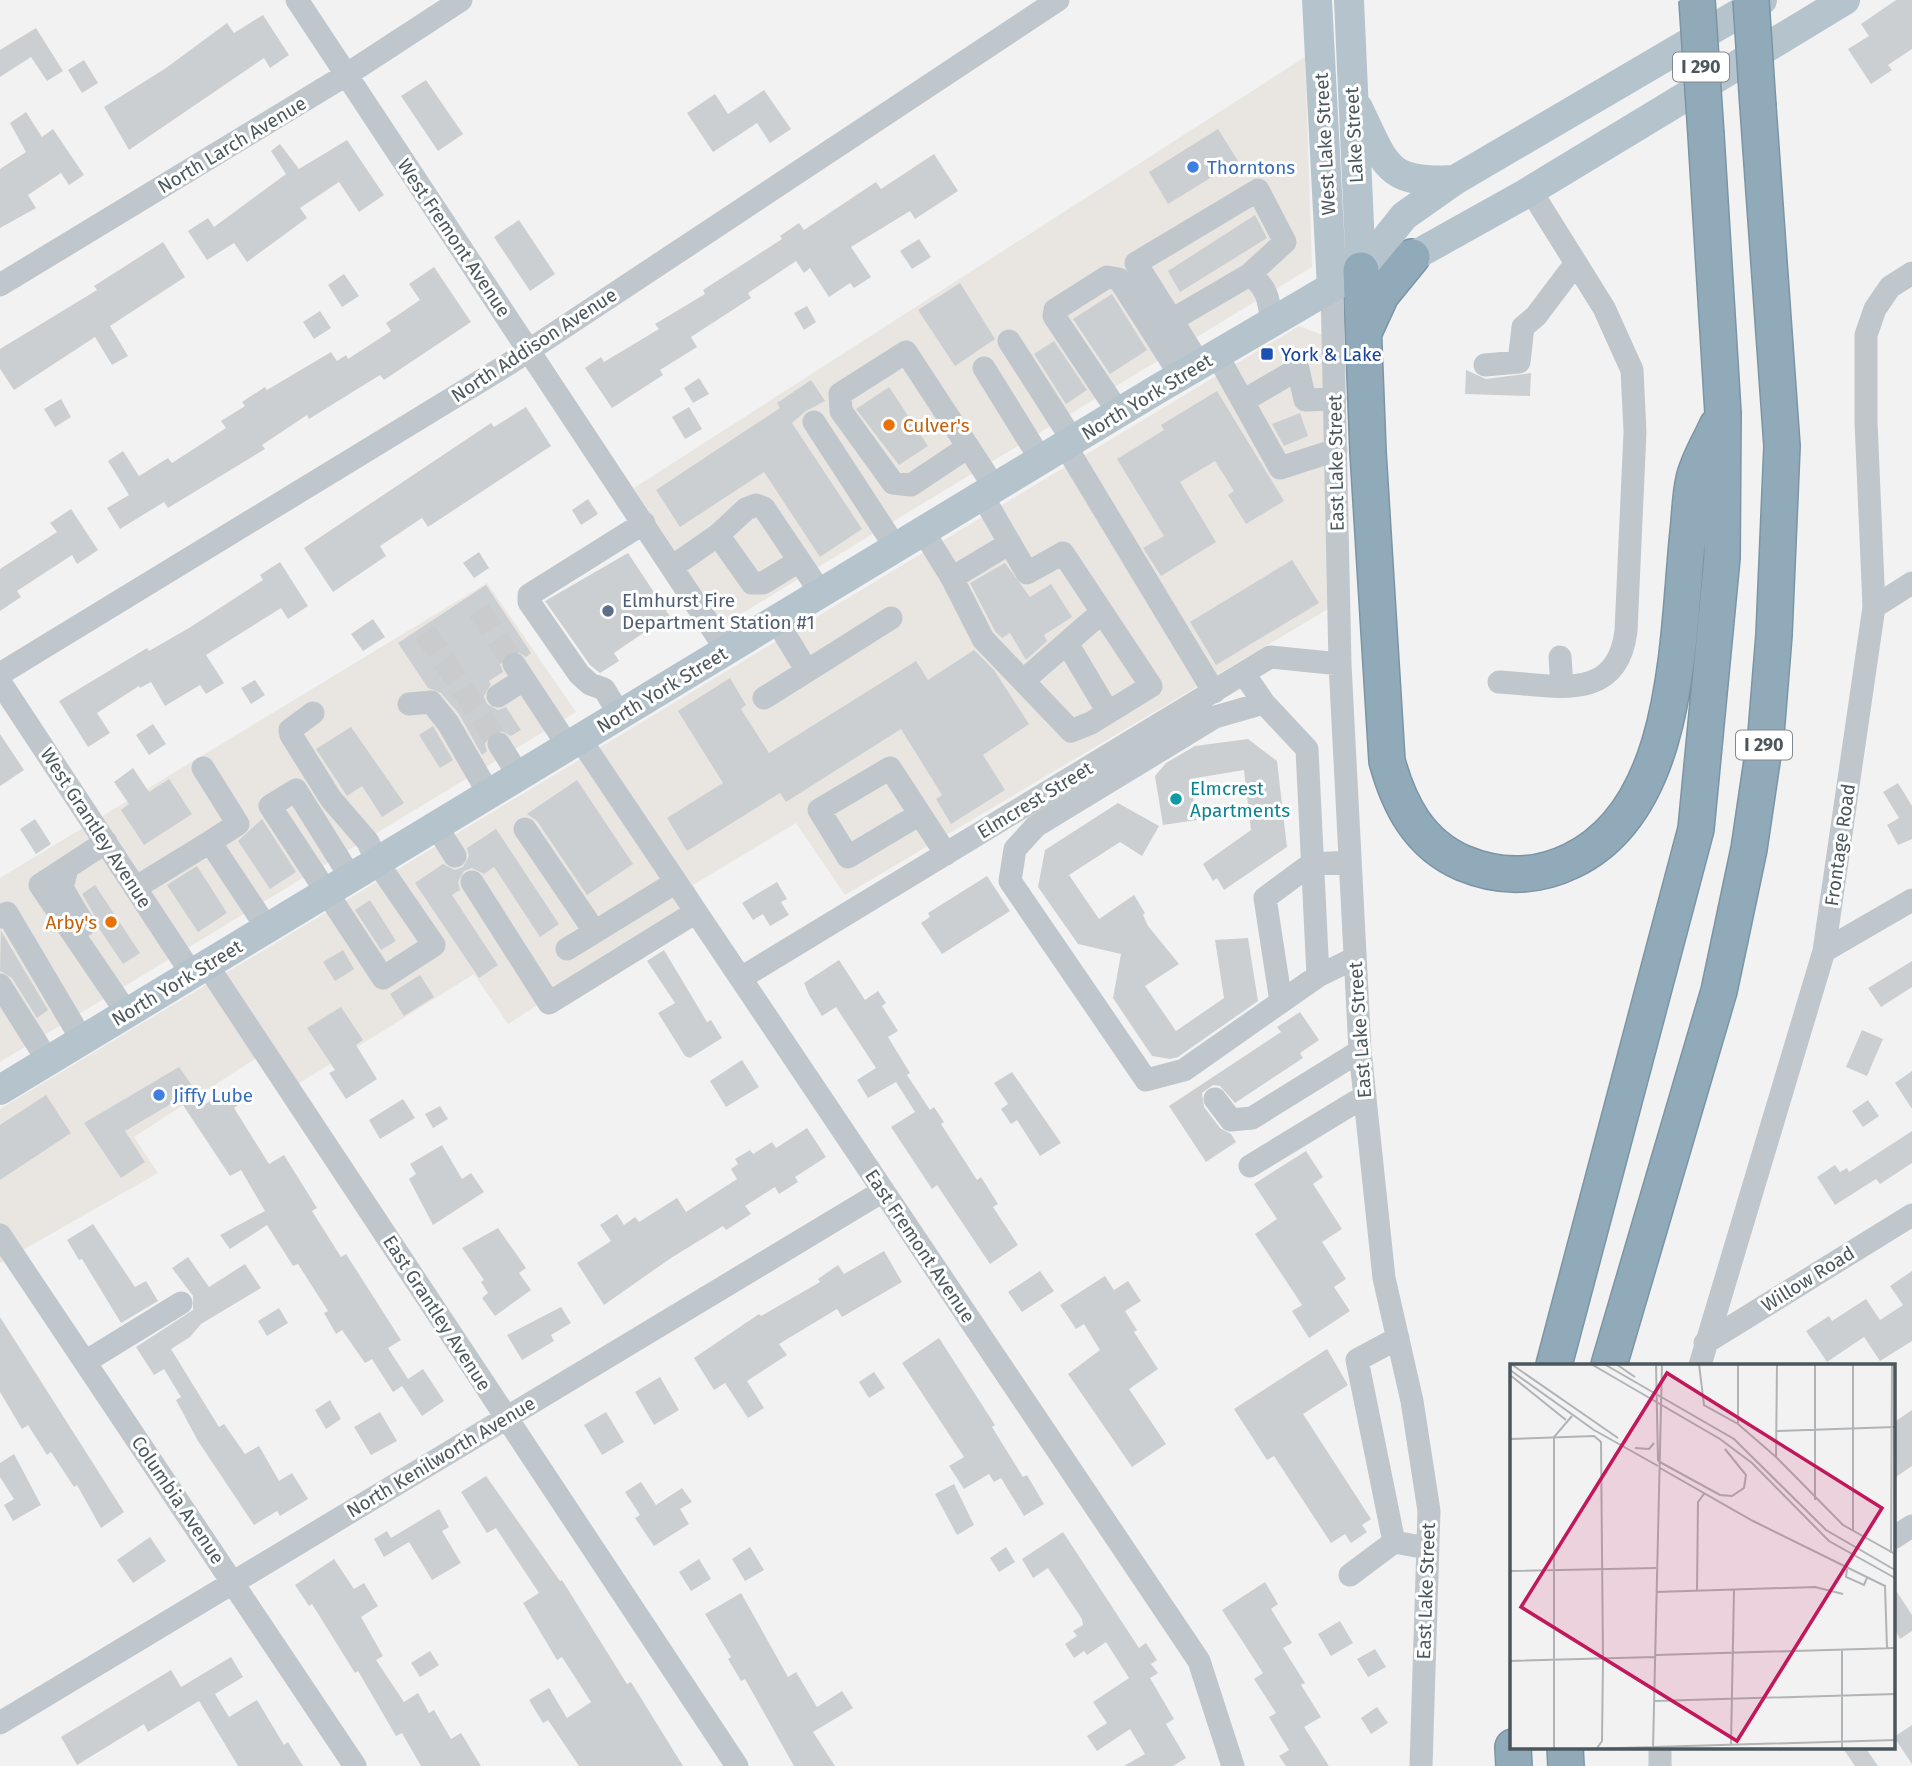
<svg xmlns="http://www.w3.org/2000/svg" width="1912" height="1766" viewBox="0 0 1912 1766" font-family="'Fira Sans',sans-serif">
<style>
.commercial{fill:#e9e5e0}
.building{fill:#cccfd2}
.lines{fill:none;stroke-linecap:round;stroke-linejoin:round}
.minor-tunnel{stroke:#c9cbcd;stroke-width:23;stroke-dasharray:23 11;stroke-linecap:butt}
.highway-casing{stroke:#7b95a5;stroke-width:38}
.minor{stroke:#bfc7cc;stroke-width:23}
.major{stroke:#b5c4cc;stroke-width:30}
.highway{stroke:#90aab9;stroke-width:35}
.highway-bridge-casing{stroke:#7b95a5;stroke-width:38;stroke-linecap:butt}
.highway-bridge{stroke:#90aab9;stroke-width:35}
.shop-dot{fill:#3f7fe0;stroke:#fff;stroke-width:2.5}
.transit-dot{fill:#1a4fb4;stroke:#fff;stroke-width:2.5}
.food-dot{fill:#e8710a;stroke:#fff;stroke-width:2.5}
.service-dot{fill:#5c6f8a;stroke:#fff;stroke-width:2.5}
.culture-dot{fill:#0f9aa8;stroke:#fff;stroke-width:2.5}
.labels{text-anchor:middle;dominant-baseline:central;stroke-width:6;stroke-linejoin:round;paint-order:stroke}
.shield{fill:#fff;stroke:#81898e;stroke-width:2}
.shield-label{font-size:18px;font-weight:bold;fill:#4b575d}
.street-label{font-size:19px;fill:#4b575d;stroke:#fff}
.shop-label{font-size:19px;fill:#366cbe;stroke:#fff;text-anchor:start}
.transit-label{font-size:19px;fill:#164399;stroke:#fff;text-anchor:start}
.food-label{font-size:19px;fill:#c56008;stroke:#fff;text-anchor:start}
.service-label{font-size:19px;fill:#4e5e75;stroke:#fff;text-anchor:start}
.culture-label{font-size:19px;fill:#0d838f;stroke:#fff;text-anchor:start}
.inset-road{fill:none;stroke:#b0b4b6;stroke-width:2}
.view{fill:#c2185b;fill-opacity:0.15;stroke:#c2185b;stroke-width:3.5}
.inset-edge{fill:none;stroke:#4b575d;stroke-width:3.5}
</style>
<rect width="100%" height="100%" fill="#f3f2f2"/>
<!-- commercial -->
<path class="commercial" d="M1305 57 1312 267 723 625 634 488Z
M1299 326 1325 336 1330 608 845 895 796 823 693 885 702 900 508 1024 474 974 282 1094 258 1057 134 1137 158 1173 0 1263V1109Z
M487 583 576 712 0 1062V878Z"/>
<!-- building -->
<path class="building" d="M1896 0H1912V49L1888 65 1892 70 1871 84 1848 49 1869 36 1861 24Z
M263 15 289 55 270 68 264 58 129 150 104 107 166 68 227 23 234 33Z
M36 28 63 71 47 81 31 57 0 77V50Z
M84 60 98 83 82 93 68 70Z
M426 80 463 134 438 151 401 96Z
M764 90 791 129 770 143 757 123 713 152 687 113 715 94 728 114Z
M26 112 42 137 53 129 84 175 69 185 61 173 28 195 36 208 0 228V169L26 152 10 123Z
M1218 129 1238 161 1168 204 1149 172Z
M347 140 384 195 359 212 339 182 300 208 307 218 247 262 234 243 207 260 188 231 208 218 214 227 286 174 271 151 280 144 299 169Z
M934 154 958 191 915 219 910 211 851 247 871 277 854 288 850 283 829 297 810 268 804 273 796 261 748 293 751 298 691 337 697 347 660 370 663 375 612 408 585 368 601 357 604 362 659 329 655 324 705 294 703 290 782 239 780 236 799 223 804 230 876 182 881 189Z
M1255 215 1267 238 1180 292 1168 271Z
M519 220 555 274 530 291 494 237Z
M919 239 931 257 912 269 900 251Z
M163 242 185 277 110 326 128 356 112 365 95 337 14 390 0 369V349L97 290 94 286Z
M434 267 471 322 384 380 380 375 309 419 307 415 262 445 265 449 168 508 164 502 120 529 107 508 129 495 108 461 123 451 139 476 168 458 172 463 226 428 221 421 245 406 242 402 265 387 267 390 331 352 337 361 346 355 348 359 391 331 386 323 420 300 409 284Z
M344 274 359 296 342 307 328 285Z
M960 283 995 339 955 366 918 310Z
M1112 294 1147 350 1110 374 1073 319Z
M807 306 816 322 804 330 794 313Z
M320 311 331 328 314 339 303 322Z
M1054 341 1087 390 1066 404 1034 354Z
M1466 370 1486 379 1531 373 1530 396 1465 394Z
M699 378 709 394 693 403 684 388Z
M811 380 825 401 806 411 792 423 862 529 820 557 764 472 680 527 656 490 780 408 777 403Z
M889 387 928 446 899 465 856 409Z
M1217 391 1284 501 1246 524 1228 495 1234 491 1215 461 1180 482 1216 542 1161 576 1143 548 1164 536 1117 459 1164 430 1161 425Z
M61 399 71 417 55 427 44 409Z
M526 407 551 446 428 527 422 518 380 546 386 556 333 592 304 548 491 423 494 427Z
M689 407 702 429 685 439 672 417Z
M1300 413 1308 436 1284 446 1272 424Z
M588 499 598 514 581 525 572 510Z
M71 509 98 550 77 564 72 555 17 591 21 597 0 611V569L57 532 50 523Z
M479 552 489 568 474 578 463 563Z
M628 553 675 624 663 631 658 623 614 653 619 661 600 673 590 665 545 601Z
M1292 560 1319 603 1216 665 1190 622Z
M280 562 308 606 288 619 281 608 206 655 224 683 206 694 200 685 165 706 151 682 140 688 139 686 97 713 110 733 88 747 59 701 147 648 149 651 189 628 263 580 260 575Z
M1005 563 1030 597 1051 584 1072 617 1044 635 1047 641 1026 660 1010 633 1002 638 995 631 970 583Z
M486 585 531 653 526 657 514 650 506 653 500 664 503 672 489 681 491 684 484 696 487 704 498 710 506 707 521 730 511 736 499 730 491 733 485 744 487 751 482 755 459 714 441 693 428 688 398 643Z
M373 619 385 637 363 651 351 634Z
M974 650 994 670 1029 724 983 755 1005 790 951 824 936 799 942 795 901 729 786 802 780 793 687 851 667 818 723 783 678 711 730 678 746 705 741 709 769 753 916 661 928 680Z
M255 680 265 695 251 704 241 688Z
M153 724 166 744 149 755 136 735Z
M433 726 453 760 440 768 419 735Z
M351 727 404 803 382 817 362 786 347 796 316 749Z
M0 734 24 770 0 786Z
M1248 739 1277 761 1287 847 1224 890 1217 878 1213 881 1203 864 1251 830 1244 770 1190 779 1197 820 1163 825 1155 776 1166 763 1195 746Z
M133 768 149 792 169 779 192 814 144 845 121 810 129 804 114 782Z
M577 780 633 864 587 895 537 821 527 814Z
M1898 783 1912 806V839L1898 845 1887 825 1899 818 1883 792Z
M1118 803 1159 826 1142 856 1120 842 1069 875 1099 919 1134 895 1145 913 1143 915 1148 926 1179 964 1145 986 1176 1031 1224 998 1215 940 1248 938 1258 1001 1178 1057 1170 1059 1152 1056 1113 998 1121 954 1078 944 1038 887 1045 850Z
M35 819 51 844 36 854 20 829Z
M262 819 296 872 270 889 238 841Z
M496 829 559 924 540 937 494 867 484 874 472 868 464 871 458 882 460 890 452 895 498 965 479 978 415 883 443 864 455 870 463 867 469 856 467 848Z
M197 866 227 913 198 932 167 885Z
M987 876 1010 911 942 954 921 923 930 917 928 913Z
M777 882 787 899 781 902 789 915 770 926 763 914 753 920 742 903Z
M95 885 140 953 123 964 98 927 96 918 82 894Z
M370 900 396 941 381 950 355 910Z
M1 931 48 1010 37 1018 12 978 0 971Z
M343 950 354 969 335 981 323 962Z
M664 950 707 1022 711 1020 722 1038 690 1058 685 1056 658 1013 675 1003 647 961Z
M839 960 865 1000 878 991 886 1003 882 1006 898 1031 888 1037 910 1073 907 1075 930 1110 934 1107 944 1122 941 1124 977 1180 981 1177 998 1204 993 1207 1018 1245 990 1264 937 1185 932 1189 891 1127 915 1112 896 1082 868 1098 857 1080 876 1068 836 1007 822 1016 809 995 804 983Z
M1912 961V987L1881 1007 1868 988Z
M420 975 434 997 404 1016 390 994Z
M341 1007 363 1040 356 1045 377 1079 346 1099 329 1073 335 1070 307 1028Z
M1300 1012 1319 1040 1300 1053 1303 1058 1235 1103 1220 1086 1213 1085 1202 1093 1204 1107 1220 1128 1231 1134 1236 1142 1206 1162 1169 1106 1281 1032 1277 1027Z
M1862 1030 1883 1039 1867 1076 1846 1067Z
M742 1060 759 1087 726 1107 710 1081Z
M179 1067 205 1104 229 1090 238 1105 234 1108 269 1164 284 1155 317 1208 312 1211 341 1257 346 1254 401 1340 388 1348 408 1379 423 1369 444 1401 422 1416 402 1386 393 1392 372 1359 365 1363 342 1330 336 1334 324 1313 328 1311 298 1264 293 1266 267 1225 230 1249 220 1235 265 1211 241 1170 230 1176 179 1099 125 1131 145 1162 121 1178 84 1123Z
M1912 1071V1109L1895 1083Z
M1012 1072 1061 1143 1040 1156 1017 1120 1011 1124 1001 1109 1008 1104 994 1083Z
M46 1095 71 1133 0 1180V1125Z
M403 1099 415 1118 380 1139 369 1120Z
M1868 1100 1879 1116 1863 1127 1852 1111Z
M440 1106 448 1119 433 1128 425 1114Z
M807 1128 826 1157 795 1177 798 1182 779 1194 775 1187 745 1206 751 1214 726 1230 723 1226 671 1258 604 1305 577 1263 611 1241 600 1225 617 1214 624 1225 635 1217 639 1222 677 1198 686 1212 737 1179 731 1169 738 1164 735 1159 750 1150 753 1154 772 1142 776 1148Z
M1912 1131V1163L1880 1184 1876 1179 1835 1205 1817 1177 1835 1165 1840 1172 1847 1168 1849 1172Z
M442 1145 462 1179 471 1173 484 1192 433 1225 409 1179 416 1174 410 1164Z
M1306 1151 1323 1177 1313 1184 1342 1229 1322 1242 1346 1279 1334 1287 1350 1311 1309 1338 1292 1311 1302 1305 1255 1234 1277 1219 1254 1184Z
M93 1224 135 1287 146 1281 158 1301 121 1323 82 1259 79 1260 67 1240Z
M498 1228 526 1268 519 1273 531 1290 495 1316 482 1298 488 1293 481 1282 484 1280 462 1248Z
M884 1251 902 1282 842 1317 837 1309 779 1344 787 1355 747 1381 764 1408 748 1418 725 1383 714 1390 694 1358 759 1314 761 1316 820 1282 818 1279 838 1265 844 1274Z
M188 1257 209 1287 245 1264 261 1288 201 1324 190 1337 171 1349 219 1427 224 1424 245 1454 259 1446 279 1481 292 1473 308 1499 280 1516 277 1511 254 1525 198 1441 176 1400 181 1397 164 1369 154 1375 136 1347 193 1310V1296L172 1268Z
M1040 1271 1054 1291 1022 1312 1008 1292Z
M1912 1271V1341L1880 1361 1864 1337 1827 1362 1806 1331 1829 1316 1832 1321 1866 1299 1880 1320 1903 1305 1890 1286Z
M1105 1276 1114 1290 1128 1281 1141 1301 1125 1311 1137 1330 1134 1332 1158 1369 1129 1389 1166 1444 1132 1467 1068 1374 1100 1350 1084 1324 1076 1329 1060 1305Z
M561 1307 571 1323 551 1335 554 1341 522 1360 507 1335Z
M279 1308 288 1323 267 1336 258 1321Z
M0 1317 124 1512 101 1528 77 1485 74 1487 51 1452 47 1455 28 1425 22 1429 0 1392Z
M939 1338 995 1425 992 1427 1023 1477 1027 1475 1044 1504 1024 1516 1001 1478 994 1482 989 1474 964 1489 949 1466 964 1457 902 1363Z
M1327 1349 1348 1385 1303 1414 1371 1519 1362 1525 1367 1532 1351 1543 1345 1534 1331 1543 1274 1456 1267 1460 1234 1409Z
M874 1372 885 1388 869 1398 859 1382Z
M660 1377 679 1410 654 1425 635 1392Z
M330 1400 341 1419 326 1429 315 1410Z
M1912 1410V1466L1893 1479V1423Z
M380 1412 397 1441 371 1455 354 1427Z
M606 1412 624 1442 602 1455 584 1425Z
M14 1454 41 1505 13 1521 4 1505 14 1499 0 1477V1463Z
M486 1476 560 1581 562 1580 627 1684 631 1682 683 1766H579L548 1720 543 1723 529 1700 549 1688 567 1718 591 1702 562 1657 557 1660 523 1603 539 1593 496 1528 487 1533 461 1492Z
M641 1482 656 1505 682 1488 692 1502 680 1509 689 1524 654 1546 635 1518 640 1515 625 1492Z
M954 1484 974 1525 957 1535 935 1494Z
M439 1509 449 1527 442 1531 461 1563 432 1580 409 1542 384 1557 374 1539 387 1531 391 1538Z
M1063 1532 1139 1648 1146 1643 1157 1660 1151 1664 1158 1673 1150 1678 1174 1719 1166 1724 1186 1758 1173 1766H1124L1145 1754 1130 1729 1097 1751 1087 1736 1107 1723 1093 1702 1129 1678 1106 1642 1087 1655 1084 1651 1074 1658 1065 1644 1077 1636 1073 1631 1083 1625 1082 1619 1048 1568 1033 1578 1022 1559Z
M150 1537 166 1561 133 1583 117 1560Z
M750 1547 764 1570 745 1581 732 1559Z
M1006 1547 1015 1562 999 1572 990 1558Z
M334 1559 354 1589 364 1583 378 1606 361 1617 383 1656 376 1660 404 1702 418 1693 429 1713 434 1710 451 1739 461 1733 481 1766H421L402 1733 396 1736 358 1671 355 1673 312 1604 309 1606 295 1585Z
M699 1559 711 1579 691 1591 679 1572Z
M1265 1582 1278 1604 1271 1609 1292 1643 1283 1648 1305 1683 1301 1685 1321 1717 1304 1727 1329 1766H1286L1279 1756 1289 1750 1269 1717 1276 1713 1254 1679 1263 1673 1222 1610Z
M1893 1586 1912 1615V1631L1900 1639 1893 1627Z
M741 1593 788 1677 796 1672 817 1707 842 1691 853 1708 813 1732 835 1766H794L745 1679 741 1681 728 1659 731 1657 705 1614Z
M1340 1621 1353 1643 1331 1656 1318 1634Z
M1375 1649 1386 1667 1368 1677 1357 1659Z
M430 1651 439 1665 420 1677 411 1663Z
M231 1657 243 1677 215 1694 229 1717 257 1700 284 1745 288 1742 303 1766H238L199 1701 148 1732 144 1724 77 1765 61 1737 171 1670 181 1687Z
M1377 1707 1388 1723 1371 1734 1361 1718Z
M1912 1725V1764L1894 1737Z
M1842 1747H1865L1878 1766H1855Z"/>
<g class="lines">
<!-- minor-tunnel -->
<path class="minor-tunnel" d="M479 610 514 664
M425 632 499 744"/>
<!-- highway casing -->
<g class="highway-casing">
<path id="highway" d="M1361 270 1368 452 1387 761C1399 805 1419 844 1463 863 1499 878 1536 878 1571 861 1681 809 1677 637 1688 532 1690 515 1690 496 1694 479 1698 461 1710 442 1717 426
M1365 330 1381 295 1412 257
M1554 1365 1696 829 1722 558 1723 413 1706 135
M1609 1365 1719 991 1749 849 1766 734 1774 635 1782 446 1758 107
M1513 1747 1514 1766
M1565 1747 1566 1766"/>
</g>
<!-- minor -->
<path class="minor" d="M297 0 727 651
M1249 275C1268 286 1269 302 1272 323
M0 285 346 75 461 0
M1332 288 1340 664 1360 1051 1384 1278 1412 1401 1429 1511 1421 1766
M1172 320 1249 275 1285 242 1258 190 1136 263 1200 365
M1009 341 1073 441
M1217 355 1280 468 1336 450
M1485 365 1519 362 1523 327 1536 316 1576 263
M984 368 1041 460
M1243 401 1298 369 1305 400 1335 399
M1119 413 1054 316 1055 310 1107 277 1119 279 1181 376
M814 422 896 548
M1065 445 1214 692
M968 447 911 485 893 483 841 411 840 394 906 352 995 488
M923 531 952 578 1010 543
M718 535 752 583H763L799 561
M672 567 718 535 746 509 756 505 764 508 821 593
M952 578 983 639 1071 731 1091 723 1151 686 1063 553 1027 573 982 495
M1874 607 1912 583
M776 620 807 671 891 618
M1067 643 1108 712
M1560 657 1562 686
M514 664 568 746
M0 674 510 363 1058 0
M1244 674 1264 703 1307 749 1318 976
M1023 681 1102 612
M0 682 192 974
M1499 682C1554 685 1617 704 1626 631L1635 432 1632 370 1604 308 1531 191
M498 696 524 679
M764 698 807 671
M1264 703 1215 717 1036 826 1015 849 1010 881 1146 1080 1184 1070 1318 976 1355 958
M409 704 431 702 448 723 489 794
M313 713 290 730 291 735 331 799 368 842 377 862 434 945 383 978 270 806 296 790 351 878
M620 715 604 689 590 684 579 674 529 602V595L644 523
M580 739 1199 1661 1233 1766
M499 744 519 776
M203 768 238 824 210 842
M920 814 848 857 819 810 890 768 946 854
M436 826 455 856
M525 829 595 932
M106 842 40 885 127 1013
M67 868 62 888 84 925
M472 882 549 1003 696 912
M135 888 210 842 267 928
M0 917 7 913 82 1040
M567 949 676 882
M1824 951 1912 900
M207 965 737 1766
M741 978 1270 657 1340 664
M0 985 48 1061
M1281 1002 1265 898 1311 864 1350 862
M1215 1099 1231 1120 1252 1118 1360 1051
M1250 1166 1365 1096
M0 1235 355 1766
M1398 1338 1357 1360 1394 1542 1427 1548
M1705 1343 1912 1215
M85 1362 181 1303
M1700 1365 1824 951 1874 607 1866 422V335L1875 309 1890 287 1912 273
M1893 1538 1912 1526
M1350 1575 1394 1542
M0 1723 883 1191
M1660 1766V1747"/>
<!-- major -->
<path class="major" d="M1317 0 1332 288
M1349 0 1361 270
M1358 108C1386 166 1386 184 1455 180
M1361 270 1404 216 1455 180 1762 0
M0 1090 1156 390 1361 270 1412 257 1525 194 1845 0"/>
<!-- highway -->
<use href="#highway" class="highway"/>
<!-- highway-bridge casing -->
<g class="highway-bridge-casing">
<path id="highway-bridge" d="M1697 0 1706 135
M1751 0 1758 107"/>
</g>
<!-- highway-bridge -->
<use href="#highway-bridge" class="highway-bridge"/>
</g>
<!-- markers -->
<g class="shop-dot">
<circle cx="1193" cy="167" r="7"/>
<circle cx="159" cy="1095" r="7"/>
</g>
<rect class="transit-dot" x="1260" y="347" width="14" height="14" rx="3.5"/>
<g class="food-dot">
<circle cx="889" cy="425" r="7"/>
<circle cx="111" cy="922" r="7"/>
</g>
<circle class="service-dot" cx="608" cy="611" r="7"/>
<circle class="culture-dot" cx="1176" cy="799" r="7"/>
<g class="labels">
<!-- shield labels -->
<g class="shield">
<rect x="1673" y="52.5" width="56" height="29" rx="5"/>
<rect x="1736" y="730.5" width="56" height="29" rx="5"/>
</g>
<g class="shield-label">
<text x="1701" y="67">I 290</text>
<text x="1764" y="745">I 290</text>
</g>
<!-- street labels -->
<g class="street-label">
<text transform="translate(1354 135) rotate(-93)">Lake Street</text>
<text transform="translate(1325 144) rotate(-93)">West Lake Street</text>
<text transform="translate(232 145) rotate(-31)">North Larch Avenue</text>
<text transform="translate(454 238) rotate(56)">West Fremont Avenue</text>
<text transform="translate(534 345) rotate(-33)">North Addison Avenue</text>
<text transform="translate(1147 397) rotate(-31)">North York Street</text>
<text transform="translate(1336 463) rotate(-91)">East Lake Street</text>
<text transform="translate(662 690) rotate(-31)">North York Street</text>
<text transform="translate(1035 800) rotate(-31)">Elmcrest Street</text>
<text transform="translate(96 828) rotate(57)">West Grantley Avenue</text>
<text transform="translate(1840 845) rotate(-82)">Frontage Road</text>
<text transform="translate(177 983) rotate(-31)">North York Street</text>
<text transform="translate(1360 1030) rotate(-94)">East Lake Street</text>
<text transform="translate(920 1246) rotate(56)">East Fremont Avenue</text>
<text transform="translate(1808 1279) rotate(-32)">Willow Road</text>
<text transform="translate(437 1313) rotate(57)">East Grantley Avenue</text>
<text transform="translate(441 1457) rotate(-31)">North Kenilworth Avenue</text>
<text transform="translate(178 1500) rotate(56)">Columbia Avenue</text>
<text transform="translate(1426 1591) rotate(-88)">East Lake Street</text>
</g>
<!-- shop labels -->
<g class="shop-label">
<text x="1207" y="167">Thorntons</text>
<text x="173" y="1095">Jiffy Lube</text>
</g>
<!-- transit labels -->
<g class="transit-label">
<text x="1281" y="354">York &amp; Lake</text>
</g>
<!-- food labels -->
<g class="food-label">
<text x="903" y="425">Culver's</text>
<text x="97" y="922" text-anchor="end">Arby's</text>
</g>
<!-- service labels -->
<g class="service-label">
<text x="622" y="600">Elmhurst Fire<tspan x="622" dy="22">Department Station #1</tspan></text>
</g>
<!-- culture labels -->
<g class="culture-label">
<text x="1190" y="788">Elmcrest<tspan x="1190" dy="22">Apartments</tspan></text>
</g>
</g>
<!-- overview -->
<g transform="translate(1510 1364)">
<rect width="385" height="385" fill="#f3f2f2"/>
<path class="inset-road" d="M1 0 108 74M81 0 210 75 242 99 319 177 385 214M94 0 224 75 316 166 385 206M106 0 125 13M146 0 148 97M189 0 194 41 228 60 266 93 333 161 385 190M228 0V59M305 0V136M0 6 84 66 148 102M0 11 56 56M267 67 385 63M0 75 84 72 91 78 93 295 92 377 87 384M125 84 139 85 144 79M266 93 267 0M148 97 210 131 222 132 234 124 236 111 215 85M150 104 243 157 375 222 377 284M343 167V0M381 189 382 0M337 205 336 213 354 221 357 214M0 207 146 204M187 227 188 138 194 130M146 228 305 223 333 230M332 286V385M146 291 385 284M0 297 145 293M145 337 385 330M221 380 224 226M44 385V73L62 52M76 385 385 376M143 385 152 0"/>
<path class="view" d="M157 9 372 144 227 377 11 243Z"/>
<rect width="385" height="385" class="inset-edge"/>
</g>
</svg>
